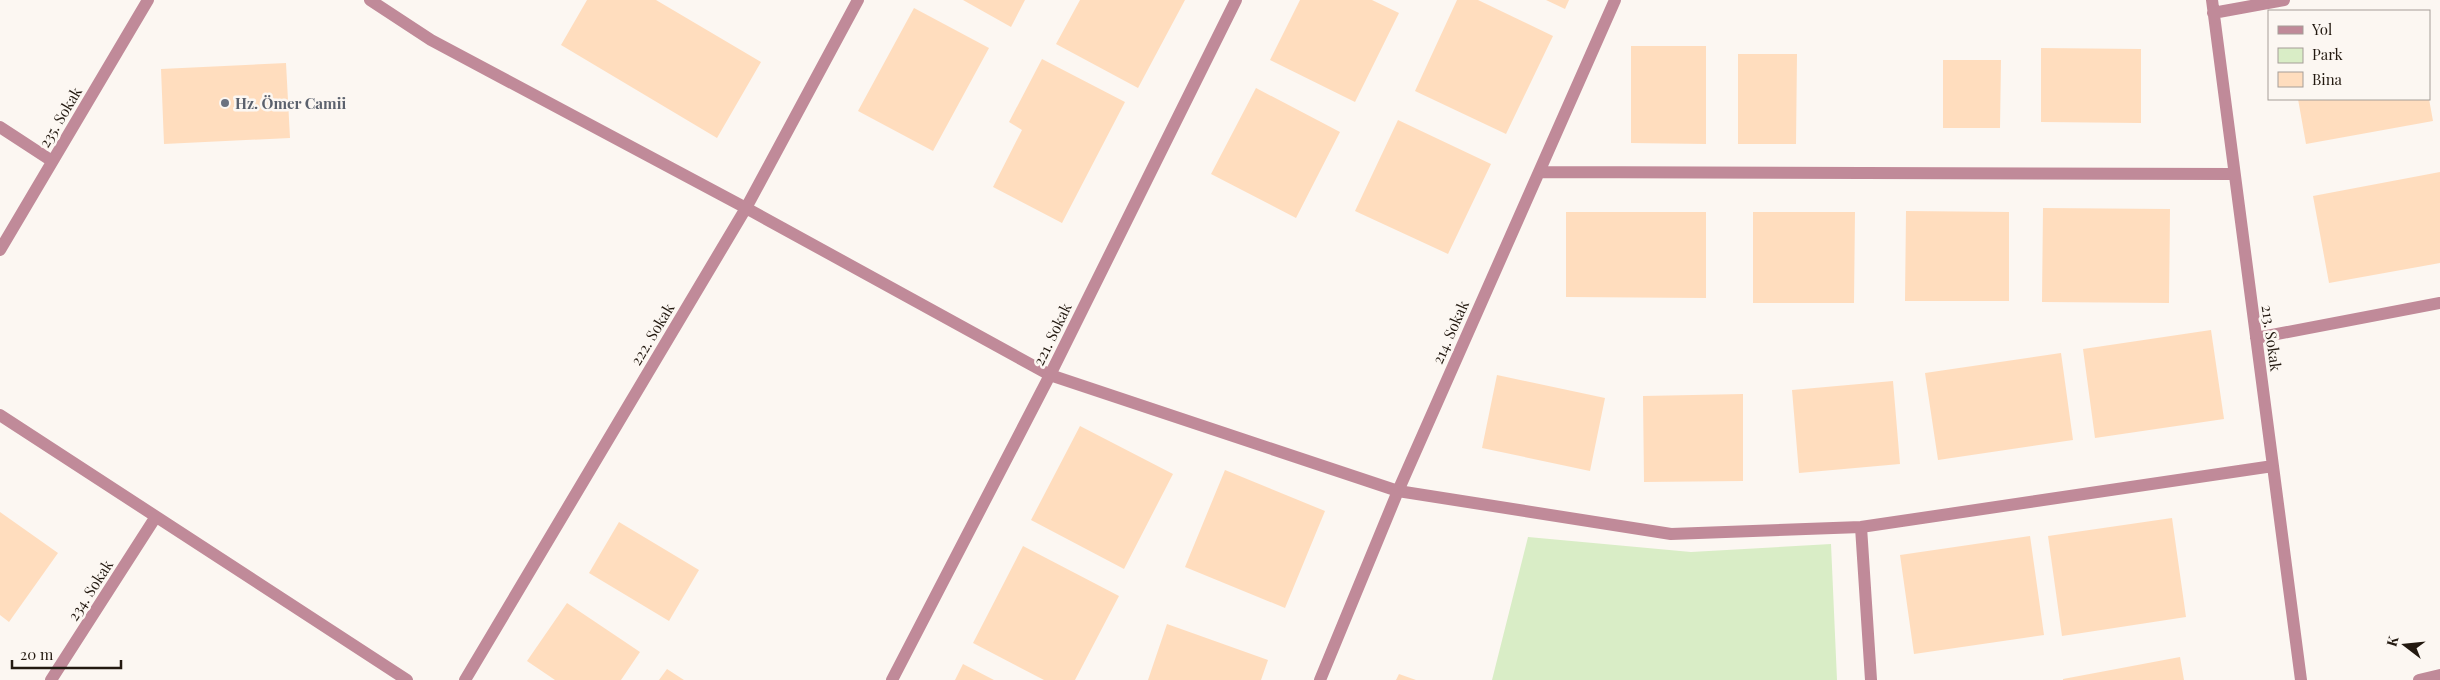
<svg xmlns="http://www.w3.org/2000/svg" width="2440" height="680" viewBox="0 0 2440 680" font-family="'Playfair Display',serif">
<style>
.green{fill:#d9edc6}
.building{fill:#ffddbe}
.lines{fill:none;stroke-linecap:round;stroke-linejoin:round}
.street{stroke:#c08a99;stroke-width:12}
.worship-dot{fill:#6b7280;stroke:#fcf7f2;stroke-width:2}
.labels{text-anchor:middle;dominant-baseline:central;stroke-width:5;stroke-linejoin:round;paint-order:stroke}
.worship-label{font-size:15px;font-weight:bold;fill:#5b616d;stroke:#fcf7f2;text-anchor:start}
.street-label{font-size:15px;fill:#231910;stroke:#fcf7f2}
</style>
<rect width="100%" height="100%" fill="#fcf7f2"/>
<!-- green -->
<path class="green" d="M1528 537 1691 552 1831 544 1837 680H1492Z"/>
<!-- building -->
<path class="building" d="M587 0H656L761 62 717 138 561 45Z
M963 0H1025L1011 27Z
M1080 0H1185L1138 88 1056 44Z
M1300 0H1372L1399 13 1355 102 1270 60Z
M1457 0H1478L1553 36 1506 134 1415 91Z
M1546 0H1569L1565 9Z
M914 8 989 48 933 151 858 111Z
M1631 46H1706V144L1631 143Z
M2041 48 2141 49V123L2041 122Z
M1738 54H1797L1796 144H1738Z
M1042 59 1125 102 1062 223 993 187 1022 130 1009 122Z
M1943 60H2001L2000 128H1943Z
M286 63 290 138 164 144 161 69Z
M1256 88 1340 132 1296 218 1211 174Z
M2298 99H2429L2433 121 2306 144Z
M1398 120 1491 164 1448 254 1355 211Z
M2440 172V263L2329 283 2313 196Z
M2043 208 2170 209 2169 303 2042 302Z
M1906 211 2009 212V301H1905Z
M1566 212H1706V298L1566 297Z
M1753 212H1855L1854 303H1753Z
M2211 330 2224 419 2095 438 2083 349Z
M2061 353 2073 440 1938 460 1925 373Z
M1497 375 1605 398 1590 471 1482 448Z
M1893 381 1900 464 1799 473 1792 390Z
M1743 394V481L1644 482 1643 396Z
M1080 426 1173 474 1124 569 1031 520Z
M1225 470 1325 511 1285 608 1185 567Z
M0 512 58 553 9 622 0 615Z
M2172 518 2186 617 2062 636 2048 536Z
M619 522 699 570 669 621 589 573Z
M2030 536 2044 635 1914 654 1900 555Z
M1023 546 1119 596 1075 680H1044L973 643Z
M567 603 640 652 621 680H555L527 661Z
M1167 624 1268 660 1261 680H1148Z
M2180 657 2184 680H2063V679Z
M963 664 994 680H955Z
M667 669 684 680H659Z
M1399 674 1416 680H1396Z"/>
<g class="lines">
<!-- street -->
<path class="street" d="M370 0 431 40 746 208 1050 375 1398 491 1671 534 1861 527 2273 466
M2212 0 2301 680
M2213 13 2284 0
M0 127 52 161
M1539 172 2234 174
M0 250 148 0
M2256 338 2440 303
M0 415 407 680
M1861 527 1871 680
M51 680 155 518
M465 680 746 208 858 0
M892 680 1050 375 1236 0
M1320 680 1398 491 1615 0
M2419 680 2440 675"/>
</g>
<!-- markers -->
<circle class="worship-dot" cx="225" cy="103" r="5"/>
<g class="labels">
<!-- worship labels -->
<g class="worship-label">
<text x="235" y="103">Hz. Ömer Camii</text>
</g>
<!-- street labels -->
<g class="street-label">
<text transform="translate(60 117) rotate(-59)">235. Sokak</text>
<text transform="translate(1450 332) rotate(-66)">214. Sokak</text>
<text transform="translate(652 334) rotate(-59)">222. Sokak</text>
<text transform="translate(1052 334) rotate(-64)">221. Sokak</text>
<text transform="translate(2272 338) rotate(82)">213. Sokak</text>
<text transform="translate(90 590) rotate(-57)">234. Sokak</text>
</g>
</g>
<!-- legend -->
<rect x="2268" y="10" width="162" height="90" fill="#fcf7f2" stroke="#a59e98"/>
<rect x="2278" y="26" width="25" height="8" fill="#c08a99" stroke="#a59e98"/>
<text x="2312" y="35" font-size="15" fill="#231910">Yol</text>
<rect x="2278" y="48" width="25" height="15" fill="#d9edc6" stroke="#a59e98"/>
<text x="2312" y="60" font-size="15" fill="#231910">Park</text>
<rect x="2278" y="72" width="25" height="15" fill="#ffddbe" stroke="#a59e98"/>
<text x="2312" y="85" font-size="15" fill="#231910">Bina</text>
<!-- north arrow -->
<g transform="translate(2405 645) rotate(286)" stroke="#fcf7f2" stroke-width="4" paint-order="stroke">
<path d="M0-4L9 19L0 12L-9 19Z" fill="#231910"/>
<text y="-8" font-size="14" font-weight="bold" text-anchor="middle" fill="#231910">K</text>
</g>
<!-- scale -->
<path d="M12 660v8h109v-8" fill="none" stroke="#231910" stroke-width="2.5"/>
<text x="20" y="660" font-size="15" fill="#231910" stroke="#fcf7f2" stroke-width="4" paint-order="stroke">20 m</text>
</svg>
